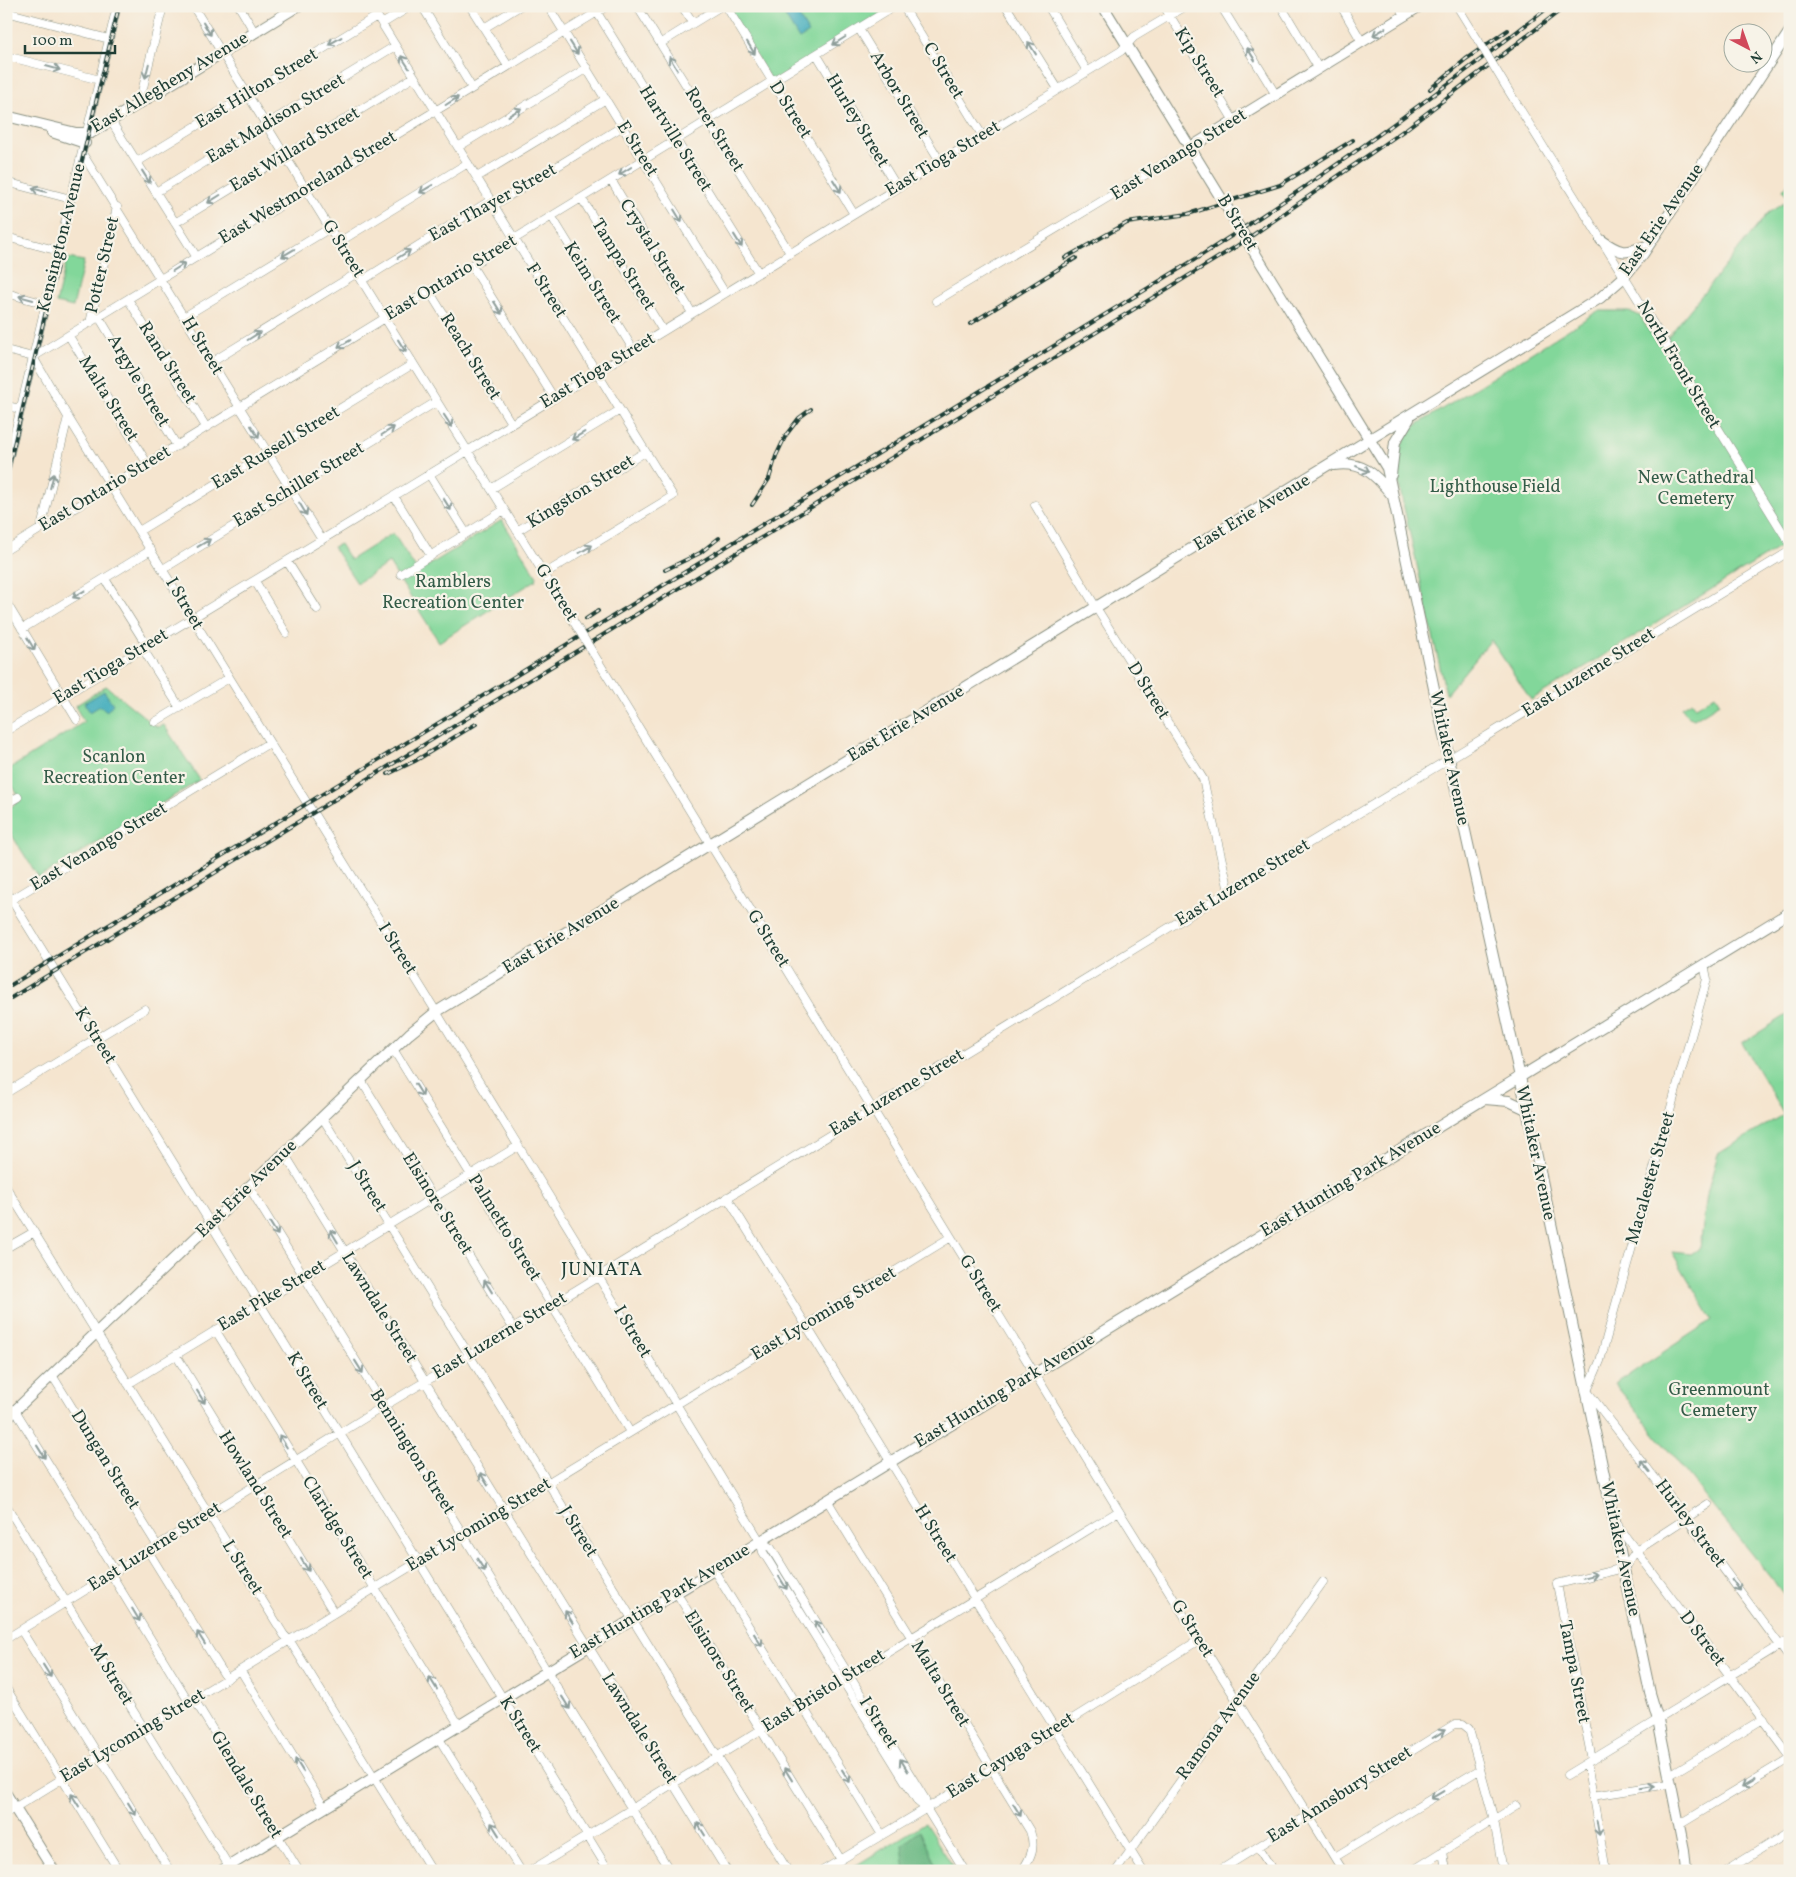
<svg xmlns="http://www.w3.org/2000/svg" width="1796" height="1877" viewBox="0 0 1796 1877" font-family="Vollkorn,serif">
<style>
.green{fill:#82d79a;stroke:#508a67}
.forest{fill:#69b882;stroke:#447a5b}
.water{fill:#3dabbb;stroke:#2e7478}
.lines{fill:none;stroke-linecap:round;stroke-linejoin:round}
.minor-casing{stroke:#8a9182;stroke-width:9}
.major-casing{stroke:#8a9182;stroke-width:12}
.minor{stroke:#fff;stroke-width:8}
.major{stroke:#fff;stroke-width:10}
.rail-casing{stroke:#1f3d34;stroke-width:4}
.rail{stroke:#f7f3e8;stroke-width:2;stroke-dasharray:5.5;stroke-linecap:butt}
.minor-bridge-casing{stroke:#8a9182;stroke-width:9;stroke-linecap:butt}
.minor-bridge{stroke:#fff;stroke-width:8}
.oneway{stroke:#8f9e9a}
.labels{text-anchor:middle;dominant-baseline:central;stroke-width:4.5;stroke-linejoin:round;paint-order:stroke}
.street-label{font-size:18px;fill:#1f3d34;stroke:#f7f3e8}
.park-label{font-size:18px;fill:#335c48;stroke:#f7f3e8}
.neighbourhood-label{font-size:19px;letter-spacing:1px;fill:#1f3d34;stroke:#f7f3e8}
</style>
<rect width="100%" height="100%" fill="#f7f3e8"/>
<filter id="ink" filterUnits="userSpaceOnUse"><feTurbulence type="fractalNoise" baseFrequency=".02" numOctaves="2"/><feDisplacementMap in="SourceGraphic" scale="10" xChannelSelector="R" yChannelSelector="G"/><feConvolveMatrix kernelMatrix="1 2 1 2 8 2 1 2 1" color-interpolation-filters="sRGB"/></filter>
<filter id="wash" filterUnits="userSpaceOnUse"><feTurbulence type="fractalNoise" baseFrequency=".0096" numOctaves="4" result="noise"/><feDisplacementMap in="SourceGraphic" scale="20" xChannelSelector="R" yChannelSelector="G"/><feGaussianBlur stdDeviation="1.12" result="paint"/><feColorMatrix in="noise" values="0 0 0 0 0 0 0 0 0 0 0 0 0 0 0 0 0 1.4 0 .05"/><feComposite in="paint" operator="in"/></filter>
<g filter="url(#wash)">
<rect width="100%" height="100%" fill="#f5e5cf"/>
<!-- green -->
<path class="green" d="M726 6H895L772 82Z
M1790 181V541L1531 700 1491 640 1446 694 1398 481C1397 457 1398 450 1410 429L1598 311H1629L1640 316 1657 344 1667 338 1768 213 1789 200 1783 190Z
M67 258 84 261 73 307 56 303Z
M502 520 537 577 536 580 439 642 389 563 357 583 333 547 340 544 350 560 393 533 418 572Z
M106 686 157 727 164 725 200 780 39 878 6 826V810L21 800 6 775V771L84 722 75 706Z
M1715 695 1720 703 1694 719 1688 717 1682 707 1692 701 1696 707Z
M1790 1013V1602L1615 1384 1712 1320 1672 1252 1691 1254 1700 1248 1707 1193 1718 1154 1784 1114 1742 1043Z
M925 1823 956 1871H847Z"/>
<!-- forest -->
<path class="forest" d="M920 1831 939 1871H905L902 1845Z"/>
<!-- water -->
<path class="water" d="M793 7 809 33 799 39 783 13Z
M104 691 113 704 107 711 100 706 90 712 84 703Z"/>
</g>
<g filter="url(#ink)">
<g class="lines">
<!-- minor casing -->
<g class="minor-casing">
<path id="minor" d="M193 6C319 211 444 415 572 619
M239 6 255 33
M371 6 673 496 544 574
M422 6 472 88
M470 6 508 66
M548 6 725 293
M593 6 758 272
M637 6 790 253
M682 6 693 23
M726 6 854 214
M903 6 982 135
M1006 6 1058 89
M1048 6 1087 71
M1164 6 1234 121
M1221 6 1276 95
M1281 6 1319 69
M1341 6 1362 42
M1399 6 1405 16
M1457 6 1478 40
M6 12 109 39
M382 24 411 6
M484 28 520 6
M859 29 940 161
M661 43 721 6
M817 55 897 187
M6 56 100 80
M1505 85 1790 544
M139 104 163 6
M111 121 196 256
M458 147 587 68
M82 153 322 540
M137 162 377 16
M477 177 606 99
M611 180 692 313
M6 182 71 199
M156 192 395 46
M582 199 663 331
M552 217 633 349
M175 223 414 77
M6 237 59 251
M339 242 468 163
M472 266 554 398
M363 280 488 202 494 205 623 126
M429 291 511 423
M6 293 46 304
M128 299 206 427
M936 301 1117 192 1191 147
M99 317 177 446
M184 317 330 228
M90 323 117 207
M69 336 147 463
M6 350 33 357 607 6
M33 357 68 417 437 1013 760 1541 763 1552 918 1802 926 1808 965 1871
M212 362 357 273
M6 406 21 409
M6 470 117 6
M429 474 466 533
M491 489 620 410
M394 496 431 556
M1035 505 1097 609 1203 779 1229 891
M41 528 68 417
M139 531 413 364
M517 531 645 452
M6 550 895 6
M287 561 317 609
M163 569 436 402
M401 574 504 510
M105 579 147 646
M255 581 286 633
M6 602 77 720
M22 629 151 550
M143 649 180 708
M598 661 1119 1511 1343 1871
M155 722 229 678
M6 731 394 496 1121 51 1134 37 1186 6
M6 804 18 797
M6 891 609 1871
M6 903 269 743
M1704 964 1707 979 1600 1361 1587 1391 1686 1518 1790 1659
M393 1049 630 1432
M361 1080 513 1328
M6 1093 145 1009
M322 1117 788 1871
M284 1153 727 1871
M6 1187 284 1635 290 1641 432 1871
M249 1187 670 1871
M727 1197 1143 1871
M6 1207 15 1202
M6 1248 34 1232
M216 1331 459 1725
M176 1355 334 1613
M52 1375 157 1545
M128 1384 518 1146
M15 1410 115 1571
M827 1500 1030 1831C1036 1847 1031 1857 1022 1871
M6 1505 232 1871
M1616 1524 1790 1756
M760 1541 771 1548 925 1799 926 1808
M148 1551 227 1679
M713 1569 795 1701 802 1705 882 1835
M111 1574 189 1702
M676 1592 841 1860
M21 1630 170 1871
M6 1639 384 1406 470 1355 1229 891 1449 759 1790 551
M241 1671 324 1807
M6 1688 119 1871
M194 1699 299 1871
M438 1737 521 1871
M1592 1760 1557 1584 1624 1568 1636 1551 1708 1504
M1587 1763 1606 1871
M1567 1775 1790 1639
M1668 1776 1763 1719
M1592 1796 1669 1784
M6 1813 951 1237
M1679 1825 1790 1758
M1258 1847 1273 1871
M1443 1851 1446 1871
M1335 1857 1479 1770
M530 1871 1119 1511
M822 1871 992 1769 1199 1640
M1116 1871 1323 1582
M1219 1871 1455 1724H1463L1469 1729 1494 1820 1503 1871
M1412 1871 1516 1806
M1726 1871 1790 1831"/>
</g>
<!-- major casing -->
<g class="major-casing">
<path id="major" d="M1103 6 1387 468 1449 759 1524 1095 1650 1693 1658 1720 1684 1850 1686 1871
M6 116 76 133H91L298 6
M52 132 85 143
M1191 147 1420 6
M1601 240C1621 254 1624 254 1647 246
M1334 465C1363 461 1375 474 1392 495
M1391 475 1395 442 1409 419
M1485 1099 1509 1101 1526 1109
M6 1419 409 1034 436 1012 1600 298 1624 277 1643 254 1790 31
M6 1794 54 1871
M221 1871 1790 912"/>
</g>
<!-- minor -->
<use href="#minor" class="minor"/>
<!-- major -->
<use href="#major" class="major"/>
<!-- rail casing -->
<g class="rail-casing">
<path id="rail" d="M1430 89 1466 59 1508 30
M1065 258 1127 223 1188 214 1280 185 1353 140
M970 324 1076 258
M6 478 119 6
M752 505 769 479 776 456 786 435 799 418 811 409
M665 570 700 553 719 538
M586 619 598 611
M388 774 415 761 476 724
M6 988 1194 260C1317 182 1435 96 1550 6
M6 1001 1237 246 1406 129 1566 6"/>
</g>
<!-- rail -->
<use href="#rail" class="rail"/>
<!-- minor-bridge casing -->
<g class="minor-bridge-casing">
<path id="minor-bridge" d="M1478 40 1505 85
M572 619 598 661"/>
</g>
<!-- minor-bridge -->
<use href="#minor-bridge" class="minor-bridge"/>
</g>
<!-- one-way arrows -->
<defs><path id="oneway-shaft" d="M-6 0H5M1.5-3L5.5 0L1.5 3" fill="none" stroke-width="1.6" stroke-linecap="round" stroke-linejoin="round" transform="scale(1.25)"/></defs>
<g class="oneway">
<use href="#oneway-shaft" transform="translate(207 29) rotate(58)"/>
<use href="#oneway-shaft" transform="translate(1379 32) rotate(149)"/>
<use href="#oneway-shaft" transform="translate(335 41) rotate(149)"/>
<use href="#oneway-shaft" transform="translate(839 41) rotate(148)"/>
<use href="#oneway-shaft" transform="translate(574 48) rotate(58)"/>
<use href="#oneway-shaft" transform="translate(751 48) rotate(58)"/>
<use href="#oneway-shaft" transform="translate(1032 48) rotate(-122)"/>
<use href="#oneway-shaft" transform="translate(1251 54) rotate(-122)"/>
<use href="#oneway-shaft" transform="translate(405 62) rotate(-123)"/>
<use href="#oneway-shaft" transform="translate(673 63) rotate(-121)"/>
<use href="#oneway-shaft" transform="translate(53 68) rotate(15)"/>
<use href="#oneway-shaft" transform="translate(147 71) rotate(104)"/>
<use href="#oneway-shaft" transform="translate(452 101) rotate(-32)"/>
<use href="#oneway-shaft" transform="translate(515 112) rotate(-31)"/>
<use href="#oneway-shaft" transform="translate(625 171) rotate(148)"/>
<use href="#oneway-shaft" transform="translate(146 177) rotate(58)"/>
<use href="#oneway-shaft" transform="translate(837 186) rotate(58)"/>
<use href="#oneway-shaft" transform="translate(426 189) rotate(149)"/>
<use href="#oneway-shaft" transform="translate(39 190) rotate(-165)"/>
<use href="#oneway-shaft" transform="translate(214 199) rotate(148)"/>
<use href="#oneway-shaft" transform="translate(678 216) rotate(59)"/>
<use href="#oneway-shaft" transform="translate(738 241) rotate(58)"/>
<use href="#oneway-shaft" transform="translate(288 253) rotate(149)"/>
<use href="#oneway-shaft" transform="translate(404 254) rotate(-32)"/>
<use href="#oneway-shaft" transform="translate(179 267) rotate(-32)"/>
<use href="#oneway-shaft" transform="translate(26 298) rotate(-165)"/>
<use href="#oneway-shaft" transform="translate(498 308) rotate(58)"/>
<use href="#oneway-shaft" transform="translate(254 336) rotate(-32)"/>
<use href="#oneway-shaft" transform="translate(344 344) rotate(149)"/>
<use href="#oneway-shaft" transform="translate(402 346) rotate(58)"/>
<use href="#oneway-shaft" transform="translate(448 421) rotate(57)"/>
<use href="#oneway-shaft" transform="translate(388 431) rotate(-32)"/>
<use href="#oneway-shaft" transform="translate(255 432) rotate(58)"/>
<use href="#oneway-shaft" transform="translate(578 436) rotate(149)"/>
<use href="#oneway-shaft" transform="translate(1363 469) rotate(23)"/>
<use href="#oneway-shaft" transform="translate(52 481) rotate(-76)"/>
<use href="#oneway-shaft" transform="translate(447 504) rotate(58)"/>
<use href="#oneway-shaft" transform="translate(303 509) rotate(59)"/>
<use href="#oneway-shaft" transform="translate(204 543) rotate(-31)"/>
<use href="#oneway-shaft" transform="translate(586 549) rotate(-31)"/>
<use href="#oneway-shaft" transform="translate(79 594) rotate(149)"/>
<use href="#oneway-shaft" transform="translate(31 644) rotate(59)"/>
<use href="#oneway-shaft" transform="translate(419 1090) rotate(58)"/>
<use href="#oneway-shaft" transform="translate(274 1229) rotate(58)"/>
<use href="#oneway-shaft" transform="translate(334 1236) rotate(-121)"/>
<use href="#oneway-shaft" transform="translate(488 1286) rotate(-122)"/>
<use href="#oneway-shaft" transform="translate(359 1367) rotate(58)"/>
<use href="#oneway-shaft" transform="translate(201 1397) rotate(58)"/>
<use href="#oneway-shaft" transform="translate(283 1441) rotate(-121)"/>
<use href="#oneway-shaft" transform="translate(41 1452) rotate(58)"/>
<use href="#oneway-shaft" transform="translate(1645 1466) rotate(-128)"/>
<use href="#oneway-shaft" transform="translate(484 1479) rotate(-122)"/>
<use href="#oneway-shaft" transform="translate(305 1565) rotate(58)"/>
<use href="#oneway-shaft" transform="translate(481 1565) rotate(58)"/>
<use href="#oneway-shaft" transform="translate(1590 1576) rotate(-13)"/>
<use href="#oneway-shaft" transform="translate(783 1583) rotate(58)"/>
<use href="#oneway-shaft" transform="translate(1736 1585) rotate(54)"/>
<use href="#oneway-shaft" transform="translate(136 1615) rotate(59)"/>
<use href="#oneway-shaft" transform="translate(569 1617) rotate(-122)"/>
<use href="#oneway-shaft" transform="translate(819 1627) rotate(-122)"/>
<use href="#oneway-shaft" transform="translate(201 1638) rotate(-122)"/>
<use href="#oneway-shaft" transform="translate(758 1640) rotate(58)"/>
<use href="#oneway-shaft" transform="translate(47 1671) rotate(58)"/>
<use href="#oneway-shaft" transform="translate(433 1683) rotate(-122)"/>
<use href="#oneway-shaft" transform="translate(566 1703) rotate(58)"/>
<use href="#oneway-shaft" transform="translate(1439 1734) rotate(-32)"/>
<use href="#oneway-shaft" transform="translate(299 1765) rotate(-122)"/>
<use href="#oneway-shaft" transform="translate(904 1765) rotate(-122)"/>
<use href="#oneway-shaft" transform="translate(788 1774) rotate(-122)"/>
<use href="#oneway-shaft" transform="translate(846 1776) rotate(58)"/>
<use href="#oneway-shaft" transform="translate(1748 1783) rotate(149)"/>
<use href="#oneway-shaft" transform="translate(1648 1787) rotate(-9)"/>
<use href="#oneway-shaft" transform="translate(1437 1795) rotate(149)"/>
<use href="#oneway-shaft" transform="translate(75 1800) rotate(-122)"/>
<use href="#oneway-shaft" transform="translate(132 1809) rotate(58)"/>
<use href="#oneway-shaft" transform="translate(1017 1810) rotate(58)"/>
<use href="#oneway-shaft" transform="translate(1598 1828) rotate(80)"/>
<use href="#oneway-shaft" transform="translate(495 1829) rotate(-122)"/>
<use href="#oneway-shaft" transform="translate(701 1829) rotate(-122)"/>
</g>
</g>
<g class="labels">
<!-- street labels -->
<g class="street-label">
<text transform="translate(1199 63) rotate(58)">Kip Street</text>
<text transform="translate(943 71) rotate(59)">C Street</text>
<text transform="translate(170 83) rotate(-31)">East Allegheny Avenue</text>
<text transform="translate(257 89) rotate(-31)">East Hilton Street</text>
<text transform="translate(899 95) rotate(59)">Arbor Street</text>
<text transform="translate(790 110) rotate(58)">D Street</text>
<text transform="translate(276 119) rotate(-31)">East Madison Street</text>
<text transform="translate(857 121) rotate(59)">Hurley Street</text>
<text transform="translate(714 130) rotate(58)">Rorer Street</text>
<text transform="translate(675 139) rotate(58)">Hartville Street</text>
<text transform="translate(637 149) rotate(58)">E Street</text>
<text transform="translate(295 150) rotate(-31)">East Willard Street</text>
<text transform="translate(1179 155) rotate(-32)">East Venango Street</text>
<text transform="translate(943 159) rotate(-31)">East Tioga Street</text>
<text transform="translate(308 188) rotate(-31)">East Westmoreland Street</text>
<text transform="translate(493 203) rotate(-29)">East Thayer Street</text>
<text transform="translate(1662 220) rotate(-55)">East Erie Avenue</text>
<text transform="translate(1237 223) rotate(59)">B Street</text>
<text transform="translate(62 238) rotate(-76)">Kensington Avenue</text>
<text transform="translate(652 247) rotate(58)">Crystal Street</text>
<text transform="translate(343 249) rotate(58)">G Street</text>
<text transform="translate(103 265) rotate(-77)">Potter Street</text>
<text transform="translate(623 265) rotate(58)">Tampa Street</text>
<text transform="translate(451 278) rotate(-31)">East Ontario Street</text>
<text transform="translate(592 283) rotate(58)">Keim Street</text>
<text transform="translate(546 291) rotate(58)">F Street</text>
<text transform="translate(202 346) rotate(59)">H Street</text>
<text transform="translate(470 357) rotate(58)">Reach Street</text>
<text transform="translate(167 363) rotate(58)">Rand Street</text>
<text transform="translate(1678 365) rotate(59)">North Front Street</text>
<text transform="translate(598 371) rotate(-31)">East Tioga Street</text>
<text transform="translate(138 381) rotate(59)">Argyle Street</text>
<text transform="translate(108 399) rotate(58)">Malta Street</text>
<text transform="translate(276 448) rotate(-31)">East Russell Street</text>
<text transform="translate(299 485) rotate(-31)">East Schiller Street</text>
<text transform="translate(105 489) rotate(-31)">East Ontario Street</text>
<text transform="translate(581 492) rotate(-32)">Kingston Street</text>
<text transform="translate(1252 513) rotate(-31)">East Erie Avenue</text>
<text transform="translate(556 593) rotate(58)">G Street</text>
<text transform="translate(184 604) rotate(59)">I Street</text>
<text transform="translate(111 667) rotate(-31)">East Tioga Street</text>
<text transform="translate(1589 673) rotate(-32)">East Luzerne Street</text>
<text transform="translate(1148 691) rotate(58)">D Street</text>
<text transform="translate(906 724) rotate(-31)">East Erie Avenue</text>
<text transform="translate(1449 758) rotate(78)">Whitaker Avenue</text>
<text transform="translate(99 847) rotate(-31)">East Venango Street</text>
<text transform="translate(1243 883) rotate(-31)">East Luzerne Street</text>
<text transform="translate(561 936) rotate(-31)">East Erie Avenue</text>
<text transform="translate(768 939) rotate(58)">G Street</text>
<text transform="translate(397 949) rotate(58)">I Street</text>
<text transform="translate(95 1036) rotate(58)">K Street</text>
<text transform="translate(897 1093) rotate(-31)">East Luzerne Street</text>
<text transform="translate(1535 1153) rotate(78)">Whitaker Avenue</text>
<text transform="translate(1651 1178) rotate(-74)">Macalester Street</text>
<text transform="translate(1351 1180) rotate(-31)">East Hunting Park Avenue</text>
<text transform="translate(367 1187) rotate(58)">J Street</text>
<text transform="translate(247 1189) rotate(-44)">East Erie Avenue</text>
<text transform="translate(437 1204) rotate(58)">Elsinore Street</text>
<text transform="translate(504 1228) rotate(58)">Palmetto Street</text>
<text transform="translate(980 1284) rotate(58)">G Street</text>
<text transform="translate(272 1296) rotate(-31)">East Pike Street</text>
<text transform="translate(379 1308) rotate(58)">Lawndale Street</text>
<text transform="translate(824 1314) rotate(-31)">East Lycoming Street</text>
<text transform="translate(632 1332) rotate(59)">I Street</text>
<text transform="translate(500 1336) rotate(-31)">East Luzerne Street</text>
<text transform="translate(307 1381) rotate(59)">K Street</text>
<text transform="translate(1005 1391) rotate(-31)">East Hunting Park Avenue</text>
<text transform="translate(412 1452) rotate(58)">Bennington Street</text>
<text transform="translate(105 1460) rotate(58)">Dungan Street</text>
<text transform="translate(255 1485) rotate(58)">Howland Street</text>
<text transform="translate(1690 1524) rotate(53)">Hurley Street</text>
<text transform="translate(479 1525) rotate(-31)">East Lycoming Street</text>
<text transform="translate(337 1528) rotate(58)">Claridge Street</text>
<text transform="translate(578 1532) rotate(58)">J Street</text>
<text transform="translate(935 1534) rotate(58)">H Street</text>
<text transform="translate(155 1547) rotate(-32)">East Luzerne Street</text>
<text transform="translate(1620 1549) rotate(78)">Whitaker Avenue</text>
<text transform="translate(242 1568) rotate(58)">L Street</text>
<text transform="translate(660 1602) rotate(-31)">East Hunting Park Avenue</text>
<text transform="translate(1192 1629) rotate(58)">G Street</text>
<text transform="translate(1702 1639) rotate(53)">D Street</text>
<text transform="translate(719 1662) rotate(58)">Elsinore Street</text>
<text transform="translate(1574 1672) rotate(79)">Tampa Street</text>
<text transform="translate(111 1675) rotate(59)">M Street</text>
<text transform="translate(940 1684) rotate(59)">Malta Street</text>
<text transform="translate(824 1691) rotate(-32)">East Bristol Street</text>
<text transform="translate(878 1723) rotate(58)">I Street</text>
<text transform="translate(520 1725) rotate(58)">K Street</text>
<text transform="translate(1219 1726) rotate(-54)">Ramona Avenue</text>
<text transform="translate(639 1729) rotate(58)">Lawndale Street</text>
<text transform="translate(133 1736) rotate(-31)">East Lycoming Street</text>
<text transform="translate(1011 1756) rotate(-32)">East Cayuga Street</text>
<text transform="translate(246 1785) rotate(59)">Glendale Street</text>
<text transform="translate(1340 1795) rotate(-32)">East Annsbury Street</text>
</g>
<!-- park labels -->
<g class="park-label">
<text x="1696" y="478">New Cathedral<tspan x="1696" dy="21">Cemetery</tspan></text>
<text x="1495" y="487">Lighthouse Field</text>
<text x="453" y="582">Ramblers<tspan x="453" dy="21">Recreation Center</tspan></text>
<text x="114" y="757">Scanlon<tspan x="114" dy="21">Recreation Center</tspan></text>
<text x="1719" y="1390">Greenmount<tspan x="1719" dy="21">Cemetery</tspan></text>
</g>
<!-- neighbourhood labels -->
<g class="neighbourhood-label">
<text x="602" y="1270">JUNIATA</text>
</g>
</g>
<!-- margin -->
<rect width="1796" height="1877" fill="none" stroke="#f7f3e8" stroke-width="25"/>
<!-- north arrow -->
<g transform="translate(1748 48) rotate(139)"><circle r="24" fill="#f7f3e8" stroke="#a1aaa0"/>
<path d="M0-4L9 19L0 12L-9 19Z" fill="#d1495b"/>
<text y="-8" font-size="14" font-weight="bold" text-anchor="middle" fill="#1f3d34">N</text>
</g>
<!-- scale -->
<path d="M25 45v8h90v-8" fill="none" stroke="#1f3d34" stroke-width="2.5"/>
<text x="32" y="45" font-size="15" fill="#1f3d34" stroke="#f7f3e8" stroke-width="4" paint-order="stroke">100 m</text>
</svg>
